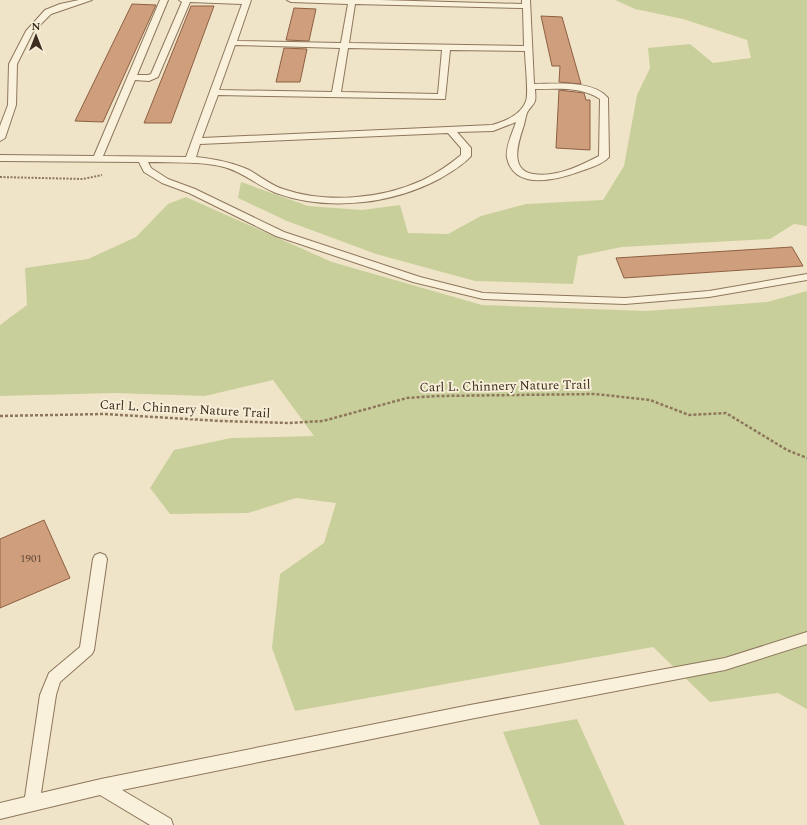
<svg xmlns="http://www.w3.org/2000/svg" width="807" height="825" viewBox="0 0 807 825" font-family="Spectral,serif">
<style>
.green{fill:#c9cf9b}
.building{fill:#cf9f7d;stroke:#8d5f41}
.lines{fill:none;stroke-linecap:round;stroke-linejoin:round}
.service-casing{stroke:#8d765c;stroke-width:2}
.path-far1{stroke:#8d765c;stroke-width:2;stroke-dasharray:2 1.5;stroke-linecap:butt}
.path{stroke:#8d765c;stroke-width:2.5;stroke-dasharray:3 2;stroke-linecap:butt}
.service{fill:#faf1dc;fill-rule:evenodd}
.labels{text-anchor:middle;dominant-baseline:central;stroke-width:4;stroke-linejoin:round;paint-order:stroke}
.number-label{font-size:11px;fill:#624a37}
.street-label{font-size:13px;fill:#3d2e20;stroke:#f7eed8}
</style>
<rect width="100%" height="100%" fill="#f0e4c8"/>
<!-- green -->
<path class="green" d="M615 0H807V226L794 224 770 239 622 247 578 256 573 284 475 281 376 254 287 221 238 198 241 182 308 206 362 210 400 205 408 233 448 234 481 216 526 204 603 200 624 166 637 95 650 68 648 48 690 44 713 63 751 58 747 40 683 19 635 9Z
M186 197 332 262 482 305 646 311 767 302 807 291V709L778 693 710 702 653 647 295 711 272 648 280 574 324 543 336 503 296 498 248 513 170 514 150 488 174 450 231 438 314 436 273 380 205 396 114 393 0 396V325L27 305 25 268 88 259 136 237 168 204Z
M577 719 625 825H540L503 732Z"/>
<!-- building -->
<path class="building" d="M132 4 156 5 103 122 75 121Z
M191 6H214L171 123H144Z
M294 8 316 9 309 41 286 40Z
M541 16 562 17 581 84 559 82 560 66H552Z
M284 48 307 49 300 82H276Z
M559 90 584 93 586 100H590V150L556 148Z
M792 247 803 266 624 278 616 258Z
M44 520 70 578 0 608V539Z"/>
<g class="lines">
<!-- service casing -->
<g class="service-casing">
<path id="service" d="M79 0H92L51 14 33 32 17 64 16 105 5 138 0 141V126L8 105 9 64 26 31 45 10 60 4Z
M160 0H168L137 75H148L151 74 182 2 179 0H251L237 41 341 43 348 4 291 2 287 0H380L522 4V0H530L534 84C556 84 593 80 608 98L609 157C603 164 590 168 581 171 559 179 515 192 507 158 505 147 513 132 516 122L493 131 457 132 471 148V156C463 165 451 172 441 178 393 204 329 212 276 193 258 186 243 172 224 167 199 161 174 163 148 162L151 168 168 179 195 189 284 232 420 277 483 293 625 298 709 291 807 274V280L709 297 625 304 483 299 413 282 276 236 189 193 162 183 144 172 139 162 0 161V155L94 156ZM190 2 242 4 186 157 103 156 135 80 149 81 158 77ZM355 4 523 8 524 46 349 43ZM235 45 340 48 332 92 219 90ZM348 48 442 50 438 94 341 92ZM450 50 525 51C525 61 529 93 526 101 521 115 505 121 492 125L202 138 218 95 445 99ZM535 89C556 89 581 86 600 99L599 156C580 166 555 178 533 174 508 170 519 140 524 125 525 121 526 114 528 111 530 108 534 104 535 101 536 97 535 92 535 89ZM448 133 461 148V155C449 165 437 173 423 180 382 199 327 204 283 189 271 185 260 176 249 170 232 162 214 159 196 157L200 144Z
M100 553 105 555 107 559 94 650 92 654 60 682 56 695 41 793 101 779 470 705 725 658 807 632V644L725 670 470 719 122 790 171 819 173 825H150L100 795 0 819V803L25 797 40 695 47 678 49 673 80 647 93 559 95 555Z"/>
</g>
<!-- path-far1 -->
<path class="path-far1" d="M0 177 83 179 102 175"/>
<!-- path -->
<path class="path" d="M0 416 104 414 221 421 289 423 323 421 407 398 437 396 595 394 650 400 689 415 726 413 787 450 807 458"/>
<!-- service -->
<use href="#service" class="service"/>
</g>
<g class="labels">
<!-- number labels -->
<g class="number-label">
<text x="31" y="558">1901</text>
</g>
<!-- street labels -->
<g class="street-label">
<text transform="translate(505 386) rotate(-1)">Carl L. Chinnery Nature Trail</text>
<text transform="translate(185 409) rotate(3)">Carl L. Chinnery Nature Trail</text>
</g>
</g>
<!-- north arrow -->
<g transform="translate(36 36)" stroke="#f7eed8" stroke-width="3" paint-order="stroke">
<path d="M0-3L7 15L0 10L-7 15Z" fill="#3d2e20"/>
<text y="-6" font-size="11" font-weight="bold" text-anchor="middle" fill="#3d2e20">N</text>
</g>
</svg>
